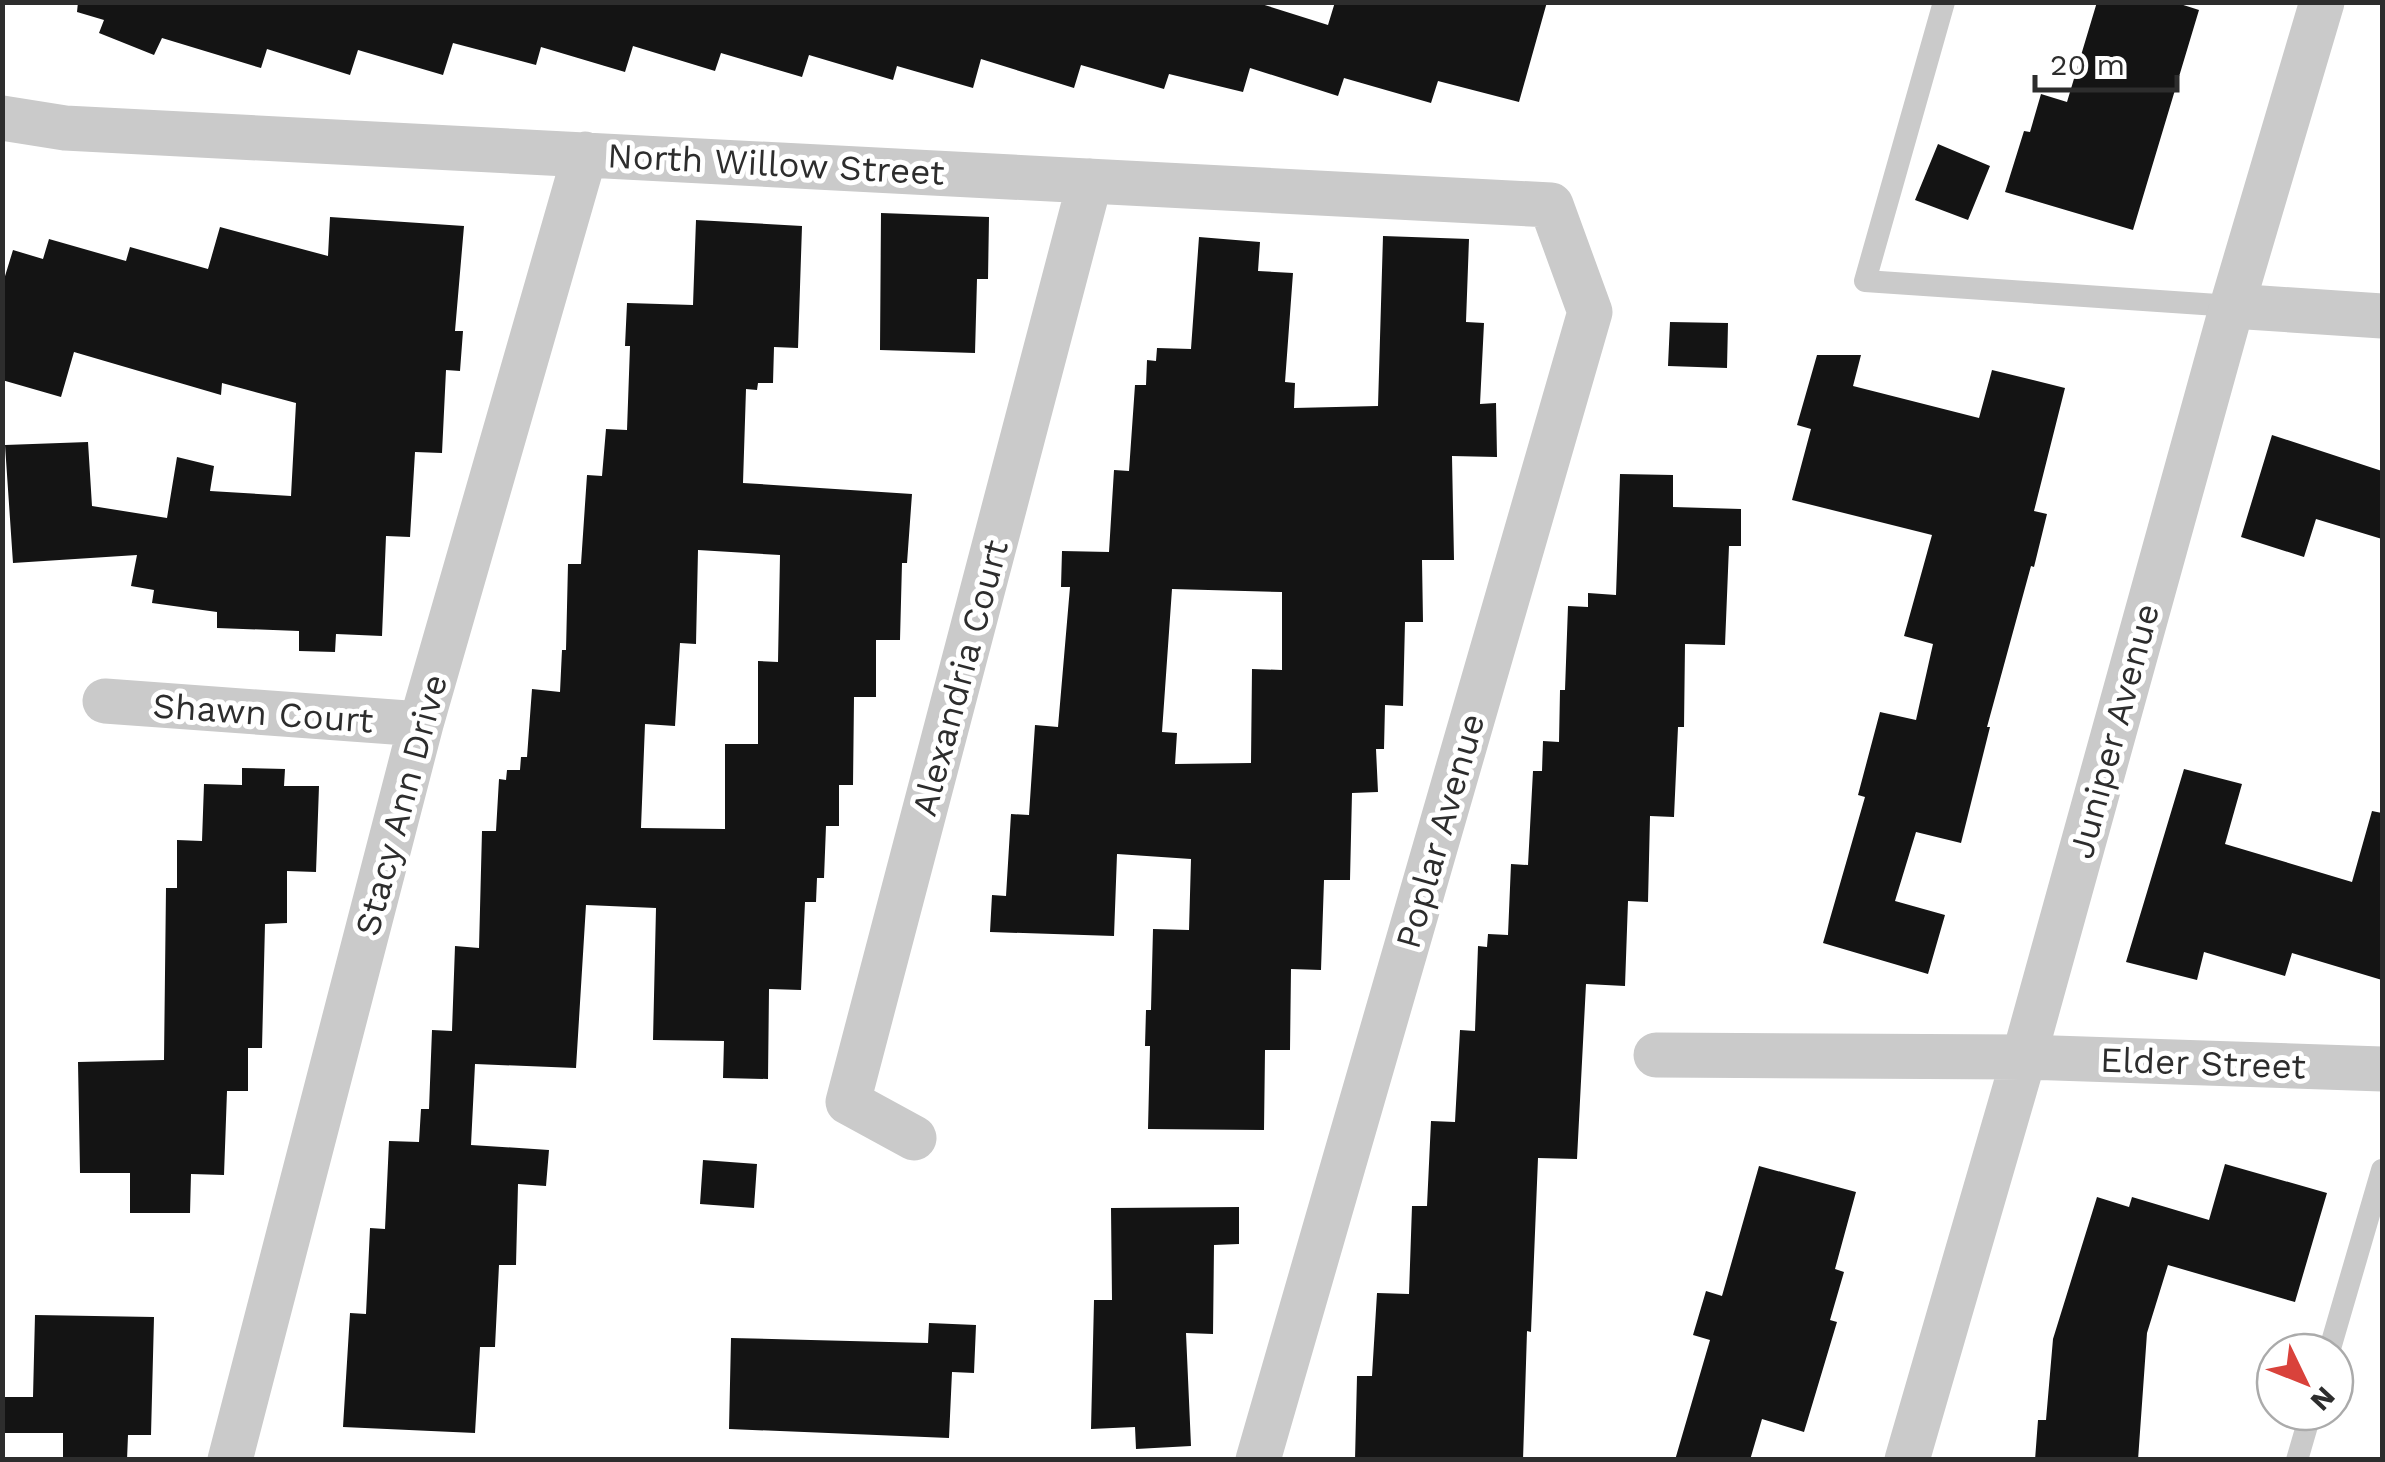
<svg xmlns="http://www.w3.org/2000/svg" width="2385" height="1462" viewBox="0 0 2385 1462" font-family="'Work Sans',sans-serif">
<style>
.building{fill:#141414;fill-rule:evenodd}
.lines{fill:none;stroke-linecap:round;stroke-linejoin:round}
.service{stroke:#cacaca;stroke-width:22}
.minor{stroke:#cacaca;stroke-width:45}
.labels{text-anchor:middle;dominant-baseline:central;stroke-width:10;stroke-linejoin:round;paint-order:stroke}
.street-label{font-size:35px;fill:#2d2d2d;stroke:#fff}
</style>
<rect width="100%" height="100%" fill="#fff"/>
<!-- building -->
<path class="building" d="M78 2H1255L1328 25 1335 2H1547L1519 102 1438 81 1431 103 1344 78 1338 96 1250 68 1243 92 1169 74 1164 89 1081 65 1074 88 981 59 973 88 897 66 893 80 809 55 802 77 721 53 715 71 633 46 625 72 541 47 536 65 453 43 443 75 358 50 350 75 267 49 261 68 162 38 154 55 99 33 104 20 77 12Z
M2097 2H2174L2199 10 2133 230 2005 192 2024 131 2030 132 2041 94 2067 102Z
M1938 144 1990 166 1968 220 1915 200Z
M881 213 989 217 988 279H977L975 353 880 350Z
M330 217 464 226 455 331H463L460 371 446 370 442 453 415 452 410 537 386 536 382 636 336 634 335 652 299 651V631L217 628V612L152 603 154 590 131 586 137 555 13 563 5 445 88 442 92 506 167 518 177 457 214 466 210 491 291 496 296 403 222 383 221 395 74 352 61 397 2 380V286L13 250 43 259 49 239 126 261 130 247 208 269 220 227 328 256Z
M696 220 802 226 798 348 774 347 773 383H758L757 390 746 389 743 483 912 494 907 563H902L900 640H876V697H854L853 785H839V826H826L824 878H817L816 902H805L801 990 769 989 768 1079 723 1078 724 1041 653 1040 656 908 586 905 576 1068 475 1064 471 1145 549 1150 546 1186 518 1184 516 1265H499L495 1347H480L475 1433 343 1427 350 1313 366 1314 370 1228 385 1229 389 1141 419 1142 421 1109H429L432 1030 452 1031 455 946 479 948 482 831H496L499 779 506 780 507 770H520L521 757H527L532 689 560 692 562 650H566L568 564H581L587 475 602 476 606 429 627 430 630 346H625L627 303 693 305ZM698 550 780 555 778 662 758 661V744H725V829L641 828 645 724 675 726 680 643 696 644Z
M1383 236 1469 239 1466 322 1484 323 1480 404 1496 403 1497 457 1452 456 1454 560H1422L1423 622H1405L1403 706 1385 705 1384 749H1376L1378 792 1352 793 1350 880H1324L1321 970 1291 969 1290 1050H1265L1264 1130 1148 1129 1150 1046H1145L1146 1010H1151L1153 929 1189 930 1191 859 1117 854 1114 936 990 932 992 895 1006 896 1011 814 1029 815 1035 725 1058 727 1070 587H1061L1062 551 1109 552 1114 470 1129 471 1135 385H1146L1147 360 1156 361 1157 348 1191 349 1199 237 1260 242 1258 271 1293 273 1285 382 1295 383 1294 408 1378 406ZM1172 589 1282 592V670L1252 669 1251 763 1175 764 1177 733 1162 732Z
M1670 322 1728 323 1727 368 1668 366Z
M1817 355H1861L1853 386 1979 418 1992 370 2065 388 2034 511 2047 514 2034 567 2031 566 1987 727H1990L1961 843 1916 832 1895 901 1945 915 1928 974 1823 943 1865 797 1858 795 1880 712 1916 720 1933 644 1904 636 1932 535 1792 500 1811 429 1797 425Z
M2272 435 2382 471V539L2316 519 2304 557 2241 537Z
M1620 474 1673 475V507L1741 509V546H1729L1725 645 1685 644 1684 727H1678L1674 817 1650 816 1648 902 1628 901 1625 986 1586 984 1577 1159 1538 1158 1531 1332 1527 1331 1523 1460H1355L1357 1376H1372L1377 1293 1409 1294 1412 1206H1427L1431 1121 1455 1122 1460 1030 1475 1031 1478 946 1487 947 1488 934 1508 935 1511 864 1528 865 1533 771H1542L1543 741 1559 742 1560 690H1565L1568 606 1588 607V593L1616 595Z
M242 768 285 769 284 786H319L316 872 287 871V923L265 924 262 1048H248V1091H227L224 1175 191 1174 190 1213H130V1173H80L78 1062 164 1060 166 888H177V840L202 841 204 784 242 785Z
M2184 769 2242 784 2225 844 2352 882 2372 811 2382 813V980L2292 953 2285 976 2204 952 2197 980 2126 962Z
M703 1160 757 1164 754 1208 700 1204Z
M2225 1164 2327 1193 2295 1302 2168 1265 2147 1333 2138 1460H2035L2038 1420H2046L2053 1339 2097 1197 2129 1207 2132 1197 2209 1220Z
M1759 1166 1856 1192 1835 1269 1844 1272 1830 1320 1837 1322 1804 1432 1762 1419 1750 1460H1675L1710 1340 1693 1335 1706 1291 1722 1296Z
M1239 1207V1244L1214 1245 1213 1334 1186 1333 1191 1446 1136 1449 1135 1427 1091 1429 1094 1300H1112L1111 1208Z
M35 1315 154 1317 151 1435H128L127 1460H63V1433H2V1397H33Z
M929 1323 976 1325 974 1373 952 1372 949 1438 729 1429 731 1338 928 1343Z"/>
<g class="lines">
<!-- service -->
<path class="service" d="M1944 2 1865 281 2232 306
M2329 1352 2382 1170
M2297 1460 2311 1412"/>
<!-- minor -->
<path class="minor" d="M2 118 65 128 1551 205 1590 312 1258 1460
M2232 306 2382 316
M105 701 421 724
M1656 1055 2024 1057 2382 1069
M914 1138 848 1102 1090 181
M230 1460 421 724 585 154
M1907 1460 2024 1057 2232 306 2322 2"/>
</g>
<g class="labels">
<!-- street labels -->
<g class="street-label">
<text transform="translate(776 164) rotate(3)">North Willow Street</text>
<text transform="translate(960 678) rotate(-75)">Alexandria Court</text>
<text transform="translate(263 713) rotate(4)">Shawn Court</text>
<text transform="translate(2114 731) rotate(-75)">Juniper Avenue</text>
<text transform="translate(401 805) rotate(-75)">Stacy Ann Drive</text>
<text transform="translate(1440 831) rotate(-74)">Poplar Avenue</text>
<text transform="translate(2203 1063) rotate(2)">Elder Street</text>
</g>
</g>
<!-- border -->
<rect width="2385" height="1462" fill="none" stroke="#2d2d2d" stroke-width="10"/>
<!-- north arrow -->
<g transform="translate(2305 1382) rotate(133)"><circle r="48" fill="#ffffff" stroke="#ababab" stroke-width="2.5"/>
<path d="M0-8L18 38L0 25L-18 38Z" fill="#d9423b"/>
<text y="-15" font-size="28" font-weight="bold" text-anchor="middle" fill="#2d2d2d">N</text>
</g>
<!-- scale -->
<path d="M2035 75v15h142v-15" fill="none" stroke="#2d2d2d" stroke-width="5"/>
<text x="2050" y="75" font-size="30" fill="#2d2d2d" stroke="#ffffff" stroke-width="8" paint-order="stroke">20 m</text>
</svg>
